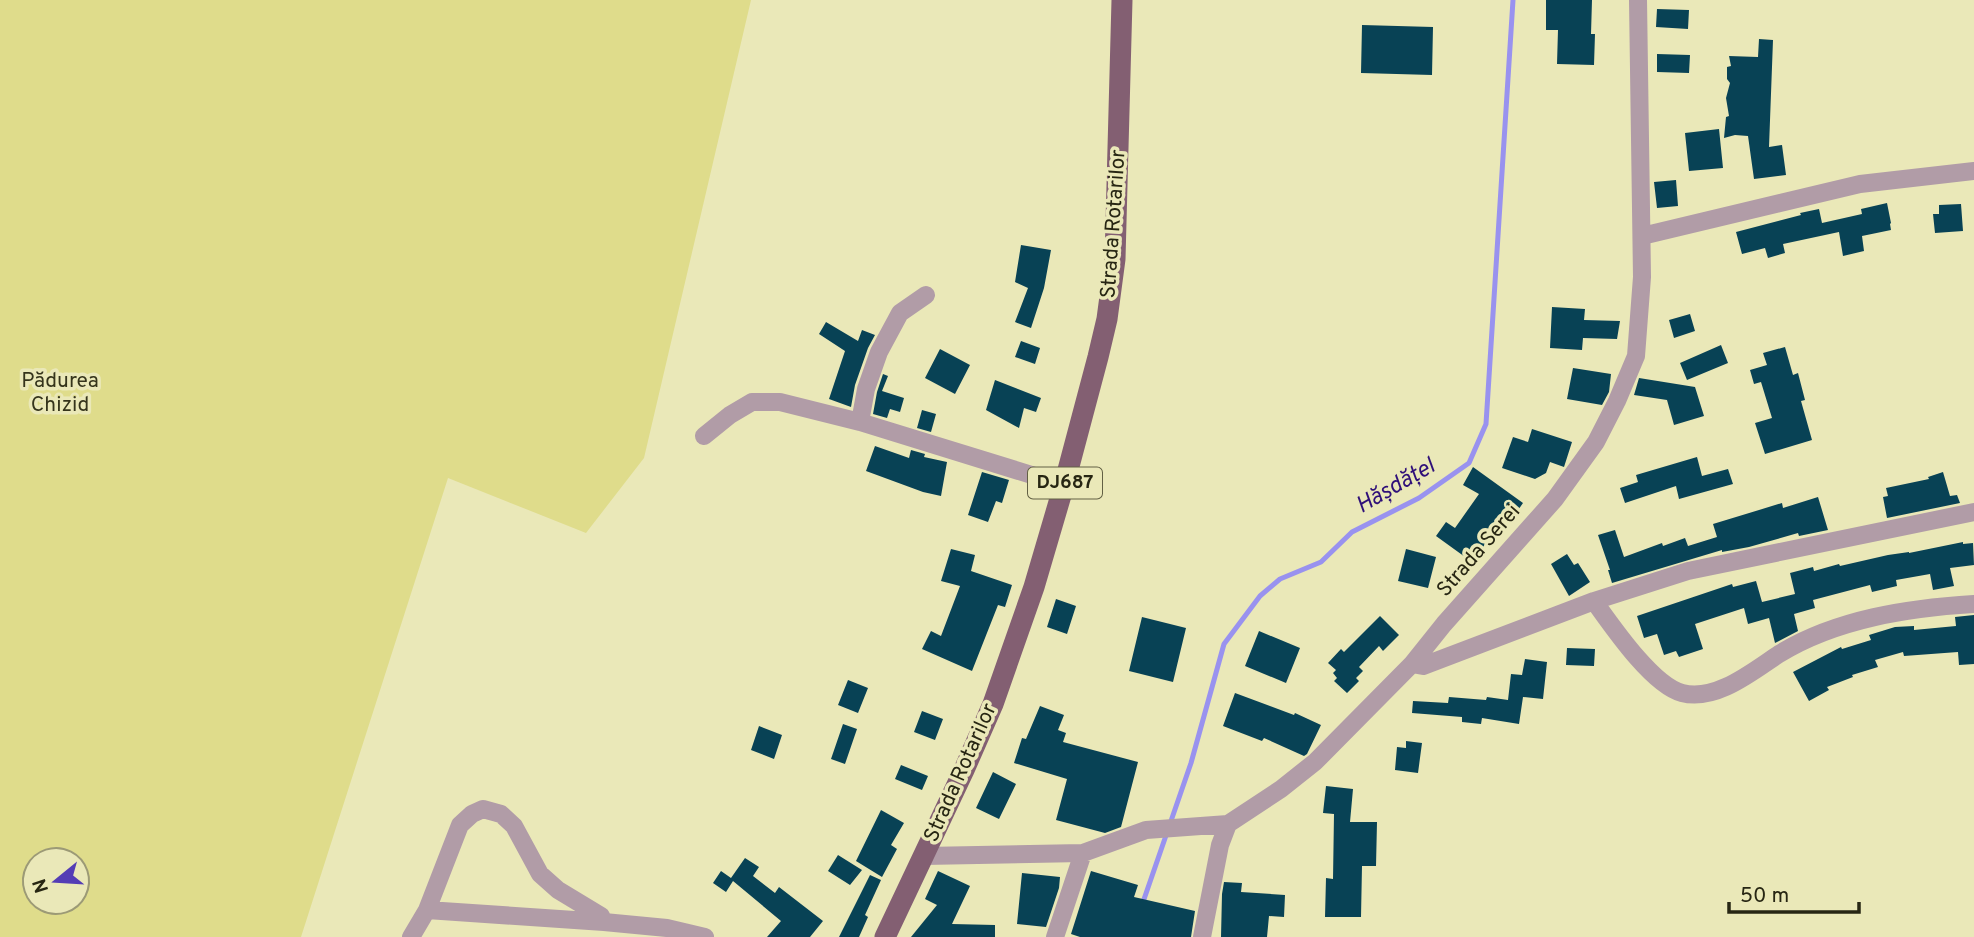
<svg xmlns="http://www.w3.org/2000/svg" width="1974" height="937" viewBox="0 0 1974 937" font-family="Overpass,sans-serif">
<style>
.green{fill:#dfdc8b;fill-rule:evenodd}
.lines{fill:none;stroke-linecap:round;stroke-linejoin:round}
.stream{stroke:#9992ef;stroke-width:5}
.building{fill:#084255}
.minor{stroke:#b19ca7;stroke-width:18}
.major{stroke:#835f72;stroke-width:21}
.labels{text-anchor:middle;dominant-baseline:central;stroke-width:7;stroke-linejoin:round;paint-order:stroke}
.shield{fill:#eae8b8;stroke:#626044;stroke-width:2}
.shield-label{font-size:19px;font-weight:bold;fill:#272613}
.street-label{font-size:21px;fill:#272613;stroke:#eae8b8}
.park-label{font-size:21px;fill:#35341b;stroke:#eae8b8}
.water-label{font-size:23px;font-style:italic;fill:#2f1079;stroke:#eae8b8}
</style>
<rect width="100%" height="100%" fill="#eae8b8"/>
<!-- green -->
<path class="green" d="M0 0H751L644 458 586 533 448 478 301 937H0ZM35 860H77V902H35Z"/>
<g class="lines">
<!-- stream -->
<path class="stream" d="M1142 905 1191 763 1224 644 1260 596 1280 579 1321 562 1352 532 1419 498 1469 463 1486 424 1513 0"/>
</g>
<!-- building -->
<path class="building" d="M1546 0H1592L1591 34H1595L1594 65 1557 64 1558 30H1546Z
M1657 9 1689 10 1688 29 1656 27Z
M1362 25 1433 27 1432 75 1361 73Z
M1759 39 1773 40 1769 147 1782 145 1786 175 1754 179 1748 136 1735 135 1724 138 1726 117 1729 116 1726 98 1730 83 1727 79V67L1731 66 1729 56 1758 57Z
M1657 54 1690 55 1689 73 1657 72Z
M1719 129 1723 168 1689 171 1685 133Z
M1676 180 1678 206 1657 208 1654 182Z
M1887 203 1891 223 1890 224 1891 230 1862 236 1864 251 1843 256 1839 232 1783 244 1785 253 1768 258 1765 248 1742 254 1736 232 1801 215 1800 213 1819 209 1822 223 1862 214 1861 209Z
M1961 204 1963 231 1935 233 1933 214H1939V205Z
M1021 245 1051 250 1044 288 1031 328 1015 322 1028 288 1015 282Z
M1552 307 1585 309 1584 320 1620 321 1617 339 1583 338 1582 350 1550 348Z
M1690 314 1695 331 1674 338 1669 320Z
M826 322 858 341 862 330 875 335 868 348 855 385 851 407 829 399 845 351 819 334Z
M1021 341 1040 348 1035 364 1015 357Z
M1721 345 1728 363 1687 380 1680 363Z
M1785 347 1793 375 1798 373 1805 400 1801 401 1812 440 1765 454 1755 423 1772 418 1761 382 1754 384 1750 370 1767 365 1763 353Z
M940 349 970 365 955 394 925 378Z
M1573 368 1611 374 1609 392 1602 405 1567 399Z
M883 374 888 376 882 391 904 398 900 412 890 409 887 418 873 414 877 392Z
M1639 378 1695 387 1704 416 1674 425 1667 400 1634 395Z
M995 380 1041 398 1036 412 1024 408 1019 428 986 410Z
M922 410 936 414 931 432 917 428Z
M1532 429 1572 442 1564 467 1550 462 1546 473 1535 479 1502 468 1513 437 1528 442Z
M875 446 909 458 911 450 925 454 924 457 947 462 941 496 923 492 866 471Z
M1697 457 1702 476 1728 469 1733 484 1679 499 1676 486 1625 503 1620 488 1638 482 1636 475Z
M1473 467 1523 503 1514 516 1509 512 1472 562 1436 536 1446 522 1455 528 1479 494 1463 485Z
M982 472 1009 480 1002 503 996 501 988 522 968 515Z
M1943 472 1950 496 1957 495 1960 503 1887 518 1883 497 1888 496 1886 488 1929 479 1928 477Z
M1818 497 1828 530 1799 536 1798 533 1749 547 1722 552V550L1612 583 1608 570H1610L1598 535 1615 530 1624 557 1662 543 1663 546 1685 538 1688 546 1717 537 1713 524 1782 503 1783 508Z
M1963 542V544L1973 543 1974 565 1950 568 1954 586 1933 590 1930 574 1896 580 1897 586 1872 592 1870 585 1813 600 1815 608 1794 614 1798 631 1775 643 1769 618 1748 624 1744 608 1695 624 1703 649 1679 657 1676 651 1664 655 1657 634 1644 638 1637 616 1732 584 1733 587 1756 581 1762 602 1795 594 1790 573 1813 567 1814 571 1839 564 1840 566 1888 555 1909 552V553Z
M951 549 975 555 971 571 1012 585 1005 607 998 605 972 671 922 649 931 631 941 636 960 586 941 581Z
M1406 549 1436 557 1428 588 1398 581Z
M1567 554 1574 565 1578 563 1590 582 1569 596 1551 564Z
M1056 599 1076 606 1067 634 1047 627Z
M1974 615V664L1959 665 1958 652 1904 656 1903 652 1875 660 1878 667 1852 675 1853 677 1827 687 1829 690 1809 701 1793 672 1841 647 1842 649 1871 640 1869 635 1895 627 1914 626V630L1956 626 1955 617Z
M1380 616 1399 635 1383 651 1379 646 1359 667 1363 671 1356 678 1359 681 1347 693 1334 681 1337 678 1333 673 1336 670 1328 663 1341 649 1344 652Z
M1142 617 1186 628 1173 682 1129 671Z
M1259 631 1300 648 1286 683 1245 666Z
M1567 648 1595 649 1594 666 1566 665Z
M1525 659 1547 662 1543 699 1523 697 1519 724 1482 718 1481 724 1462 722V717L1412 713 1413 701 1448 703 1449 697 1486 700 1487 697 1508 700 1511 674 1522 675Z
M848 680 868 688 858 713 838 705Z
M1235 693 1294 715 1295 713 1321 725 1307 754 1304 756 1264 738 1262 741 1223 726Z
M1040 706 1064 715 1058 730 1066 733 1063 742 1138 762 1121 827 1105 833 1056 820 1067 779 1014 763 1022 738 1026 739Z
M922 711 943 719 935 740 914 732Z
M843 724 857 729 845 764 831 759Z
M759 726 782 735 774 759 751 750Z
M1406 741 1422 743 1418 773 1395 770 1397 747 1406 748Z
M901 765 928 776 922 790 895 779Z
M993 772 1016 784 999 819 976 808Z
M1326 786 1353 789 1350 822H1377L1376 866H1362L1361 917H1325L1326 878 1333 879 1334 814 1323 813Z
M881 810 904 823 891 845 897 849 882 877 856 861Z
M838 855 862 870 850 885 828 871Z
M745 858 759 867 753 876 775 893 779 887 823 921 810 937H767L781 921 733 881 726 892 713 883 721 871 731 878Z
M938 871 970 886 952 924 995 925V937H911L937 905 925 899Z
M1091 871 1138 885 1134 897 1195 911 1191 937H1080L1071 934Z
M1022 873 1060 877 1059 888 1046 927 1017 924Z
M870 875 881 880 865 915 868 917 859 937H839Z
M1224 882 1242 883 1241 892 1285 895 1284 917 1269 916 1267 937H1221L1222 894Z"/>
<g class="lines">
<!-- minor -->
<path class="minor" d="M1642 236 1860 184 1974 171
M860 422 866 389 879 352 900 313 926 295
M704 436 730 415 752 402H780L860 422 1064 485
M1594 601C1612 626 1652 685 1682 693 1716 702 1753 671 1779 654 1836 619 1908 608 1974 604
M1412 664 1423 666 1594 601 1688 571 1974 512
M924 856 1083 853 1146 830 1228 824 1281 789 1315 762 1412 664 1444 624 1555 499 1596 442 1617 401 1636 356 1642 277 1638 0
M427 910 460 825 472 814 483 809 501 814 514 826 540 874 558 890 601 916 604 922
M411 937 427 910 604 922 667 928 705 937
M1055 937 1083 853
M1202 937 1220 845 1228 824"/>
<!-- major -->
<path class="major" d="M885 937 964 770 993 704 1034 587 1064 485 1098 357 1107 319 1115 259 1122 0"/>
</g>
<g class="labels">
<!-- shield labels -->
<rect class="shield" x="1028" y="467.5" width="74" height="31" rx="5"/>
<g class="shield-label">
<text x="1065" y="483">DJ687</text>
</g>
<!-- street labels -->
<g class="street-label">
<text transform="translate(1114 224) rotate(-86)">Strada Rotarilor</text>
<text transform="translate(1479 551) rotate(-49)">Strada Serei</text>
<text transform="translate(961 773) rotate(-66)">Strada Rotarilor</text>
</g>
<!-- park labels -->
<g class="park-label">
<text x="60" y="381">Pădurea<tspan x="60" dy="24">Chizid</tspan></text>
</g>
<!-- water labels -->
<g class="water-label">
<text transform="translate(1396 487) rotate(-30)">Hășdățel</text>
</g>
</g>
<!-- north arrow -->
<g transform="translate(56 881) rotate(252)"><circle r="33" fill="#eae8b8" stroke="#9c9a76" stroke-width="2"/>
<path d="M0-5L12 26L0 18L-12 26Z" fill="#543db5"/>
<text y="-10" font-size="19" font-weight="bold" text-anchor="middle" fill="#272613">N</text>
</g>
<!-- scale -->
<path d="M1729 902v10h130v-10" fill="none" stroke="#272613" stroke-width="3.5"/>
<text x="1740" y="902" font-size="21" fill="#272613" stroke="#eae8b8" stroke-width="5" paint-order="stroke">50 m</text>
</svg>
